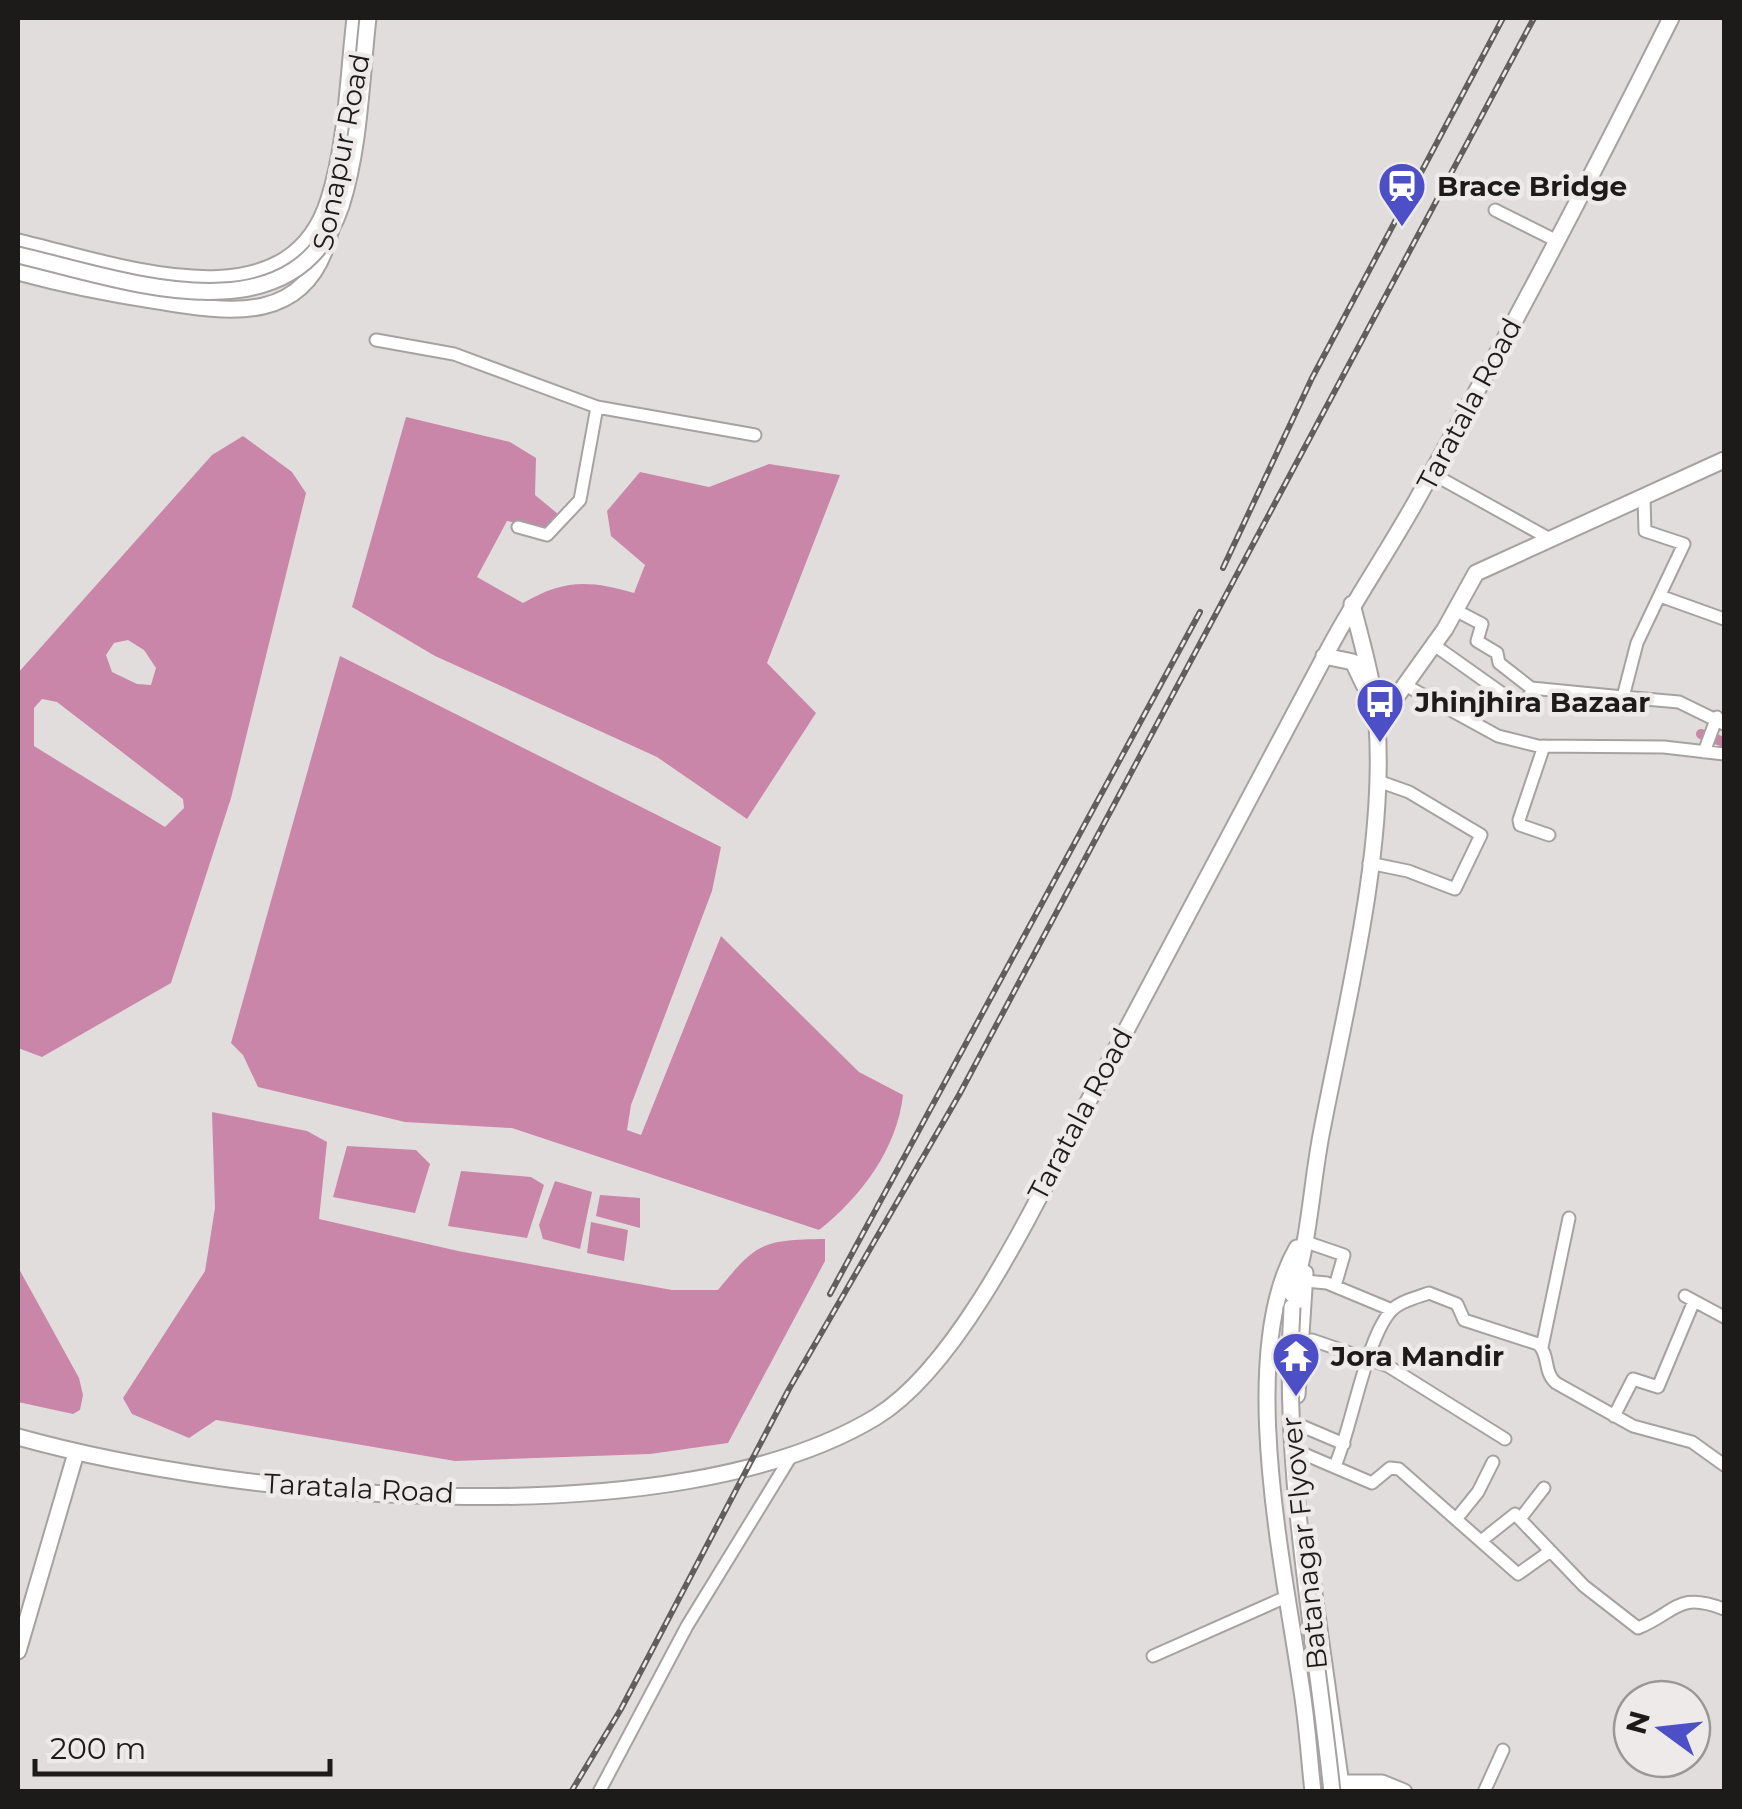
<svg xmlns="http://www.w3.org/2000/svg" width="1742" height="1809" viewBox="0 0 1742 1809" font-family="Montserrat,sans-serif">
<style>
.water{fill:#ca86a8;fill-rule:evenodd}
.lines{fill:none;stroke-linecap:round;stroke-linejoin:round}
.canal{stroke:#ca86a8;stroke-width:10}
.street-casing{stroke:#a6a2a1;stroke-width:15}
.secondary-casing{stroke:#a6a2a1;stroke-width:19}
.street{stroke:#fff;stroke-width:11}
.secondary{stroke:#fff;stroke-width:15}
.rail-casing{stroke:#615f5e;stroke-width:6}
.rail{stroke:#eeeae9;stroke-width:2.5;stroke-dasharray:8;stroke-linecap:butt}
.secondary-bridge-casing{stroke:#a6a2a1;stroke-width:19;stroke-linecap:butt}
.secondary-bridge{stroke:#fff;stroke-width:15}
.labels{text-anchor:middle;dominant-baseline:central;stroke-width:9;stroke-linejoin:round;paint-order:stroke}
.street-label{font-size:28px;fill:#1c1b1a;stroke:#eeeae9}
.poi-label{font-size:28px;font-weight:bold;fill:#1c1b1a;stroke:#eeeae9;text-anchor:start}
</style>
<rect width="100%" height="100%" fill="#e1dddc"/>
<!-- water -->
<path class="water" d="M406 417 510 442 536 458 535 495 558 514 548 529 507 521 477 577 523 603C564 579 590 580 634 593L645 565 611 536 607 511 640 472 709 487 769 464 840 475 767 663 816 713 747 819 657 757 435 656 352 607Z
M243 436 292 472 306 493 231 798 171 983 42 1057 18 1048V673L212 455ZM128 640 144 650 156 668 151 685 137 684 112 672 106 655 114 643ZM42 699 57 702 183 799 184 808 165 827 34 746V708Z
M340 656 721 847 712 891 631 1105 627 1130 641 1135 721 936 859 1072 903 1095C897 1149 861 1197 819 1230L512 1128 405 1122 258 1087 243 1055 231 1043Z
M212 1112 307 1131 327 1142 319 1219 458 1251 672 1290H718C757 1242 763 1240 825 1239V1261L728 1443 650 1454 455 1461 216 1420 189 1438 132 1414 123 1398 205 1271 215 1208Z
M347 1146 416 1150 430 1164 415 1213 333 1197Z
M461 1171 531 1177 544 1185 527 1238 448 1226Z
M555 1181 592 1192 580 1249 543 1239 539 1225Z
M600 1195 640 1198V1228L596 1216Z
M591 1222 628 1230 624 1261 587 1253Z
M18 1267 79 1378 83 1395 80 1410 73 1414 18 1402Z"/>
<g class="lines">
<!-- canal -->
<path class="canal" d="M1701 734 1724 742"/>
<!-- street casing -->
<g class="street-casing">
<path id="street" d="M1495 210 1557 241
M376 340 454 354 597 407 755 435
M1431 473 1550 539
M518 527 547 535 580 500 597 407
M1660 596 1724 619
M1455 610 1482 624 1477 641 1497 653 1499 663 1531 688 1623 697 1637 643 1684 544 1645 531 1644 498
M1434 645 1520 706 1535 689
M1405 685 1498 736 1538 746 1664 747 1724 754
M1623 697 1679 702 1724 724
M1544 746 1519 820 1520 825 1549 835
M1704 752 1717 717
M1369 863 1408 871 1455 889 1481 835 1409 792 1378 781
M1306 1242 1344 1255 1335 1286
M1305 1281 1327 1283 1392 1310
M1685 1296 1724 1317
M1299 1342 1312 1340 1388 1366 1505 1439
M1542 1347 1569 1218
M1614 1416 1633 1379 1658 1387 1694 1301
M1297 1424 1344 1444
M1297 1451 1372 1483 1390 1468 1399 1469 1518 1574 1549 1552
M1335 1466C1352 1427 1367 1333 1393 1309 1401 1301 1418 1297 1429 1293L1457 1304 1464 1320 1538 1344C1550 1355 1543 1372 1556 1383L1633 1426 1692 1442 1724 1465
M1457 1518 1478 1492 1493 1462
M1520 1519 1544 1488
M1481 1541 1515 1514 1584 1586 1638 1628C1677 1612 1677 1591 1724 1609
M1153 1656 1286 1597
M599 1792 687 1626 790 1458
M1484 1792 1503 1750"/>
</g>
<!-- secondary casing -->
<g class="secondary-casing">
<path id="secondary" d="M18 242C112 263 288 332 329 199 347 142 348 77 355 18
M18 272C62 284 106 293 152 300 230 313 309 327 331 229
M1324 656 1353 662 1364 685
M1377 724 1445 629 1476 573 1724 460
M1297 1248C1236 1353 1284 1568 1301 1685 1307 1720 1309 1756 1313 1792
M1292 1294C1310 1241 1311 1185 1322 1130 1346 1005 1386 850 1377 724 1374 683 1362 644 1352 604
M1297 1395 1305 1273
M18 1437C240 1499 673 1540 876 1417 966 1362 1045 1182 1096 1087 1172 943 1248 799 1325 656 1354 600 1390 549 1420 494 1508 337 1591 178 1671 18
M1311 1572 1342 1792
M18 1651 76 1453
M1331 1783H1382L1404 1792"/>
</g>
<!-- street -->
<use href="#street" class="street"/>
<!-- secondary -->
<use href="#secondary" class="secondary"/>
<!-- rail casing -->
<g class="rail-casing">
<path id="rail" d="M1223 568 1312 378 1503 18
M830 1294 1200 612
M571 1792 621 1709 789 1389 959 1095 1534 18"/>
</g>
<!-- rail -->
<use href="#rail" class="rail"/>
<!-- secondary-bridge casing -->
<g class="secondary-bridge-casing">
<path id="secondary-bridge" d="M18 255C118 278 294 345 341 206 360 147 361 79 368 18
M1292 1307C1282 1472 1315 1629 1332 1792"/>
</g>
<!-- secondary-bridge -->
<use href="#secondary-bridge" class="secondary-bridge"/>
</g>
<!-- icons -->
<defs>
<g id="station-pin" transform="scale(2.5)"><path d="M0 17L-7.5 6A9.5 9.5 0 1 1 7.5 6Z" fill="#4c4fc5" stroke="#eeeae9"/><path d="M-3-6H3Q5-6 5-4V2Q5 4 3 4L4.5 6H3L1.5 4h-3L-3 6H-4.5L-3 4Q-5 4-5 2V-4Q-5-6-3-6ZM-3.5-4v3h7v-3ZM-3.5 1v1.5H-2V1ZM2 1v1.5H3.5V1Z" fill="#fff"/></g>
<g id="bus-pin" transform="scale(2.5)"><path d="M0 17L-7.5 6A9.5 9.5 0 1 1 7.5 6Z" fill="#4c4fc5" stroke="#eeeae9"/><path d="M-5-6H5V4H4V6H2V4H-2V6H-4V4H-5ZM-3.5-4V0h7V-4ZM-3.5 1.2v1.5H-2V1.2ZM2 1.2v1.5H3.5V1.2Z" fill="#fff"/></g>
<g id="temple-pin" transform="scale(2.5)"><path d="M0 17L-7.5 6A9.5 9.5 0 1 1 7.5 6Z" fill="#4c4fc5" stroke="#eeeae9"/><path d="M0-6L5-2H3V0L6.5 2.5H4V6H1.5V3h-3V6H-4V2.5H-6.5L-3 0V-2H-5Z" fill="#fff"/></g>
</defs>
<g fill-rule="evenodd">
<use href="#station-pin" x="1402" y="186"/>
<use href="#bus-pin" x="1380" y="702"/>
<use href="#temple-pin" x="1296" y="1356"/>
</g>
<g class="labels">
<!-- street labels -->
<g class="street-label">
<text transform="translate(341 152) rotate(-79)">Sonapur Road</text>
<text transform="translate(1469 404) rotate(-62)">Taratala Road</text>
<text transform="translate(1080 1114) rotate(-62)">Taratala Road</text>
<text transform="translate(359 1488) rotate(3)">Taratala Road</text>
<text transform="translate(1304 1543) rotate(-96)">Batanagar Flyover</text>
</g>
<!-- poi labels -->
<g class="poi-label">
<text x="1437" y="186">Brace Bridge</text>
<text x="1415" y="702">Jhinjhira Bazaar</text>
<text x="1331" y="1356">Jora Mandir</text>
</g>
</g>
<!-- border -->
<rect width="1742" height="1809" fill="none" stroke="#1c1b1a" stroke-width="40"/>
<!-- north arrow -->
<g transform="translate(1662 1729) rotate(285)"><circle r="48" fill="#eeeae9" stroke="#9a9796" stroke-width="2.5"/>
<path d="M0-8L18 38L0 25L-18 38Z" fill="#4c4fc5"/>
<text y="-15" font-size="28" font-weight="bold" text-anchor="middle" fill="#1c1b1a">N</text>
</g>
<!-- scale -->
<path d="M35 1759v15h295v-15" fill="none" stroke="#1c1b1a" stroke-width="5"/>
<text x="50" y="1759" font-size="30" fill="#1c1b1a" stroke="#eeeae9" stroke-width="8" paint-order="stroke">200 m</text>
</svg>
